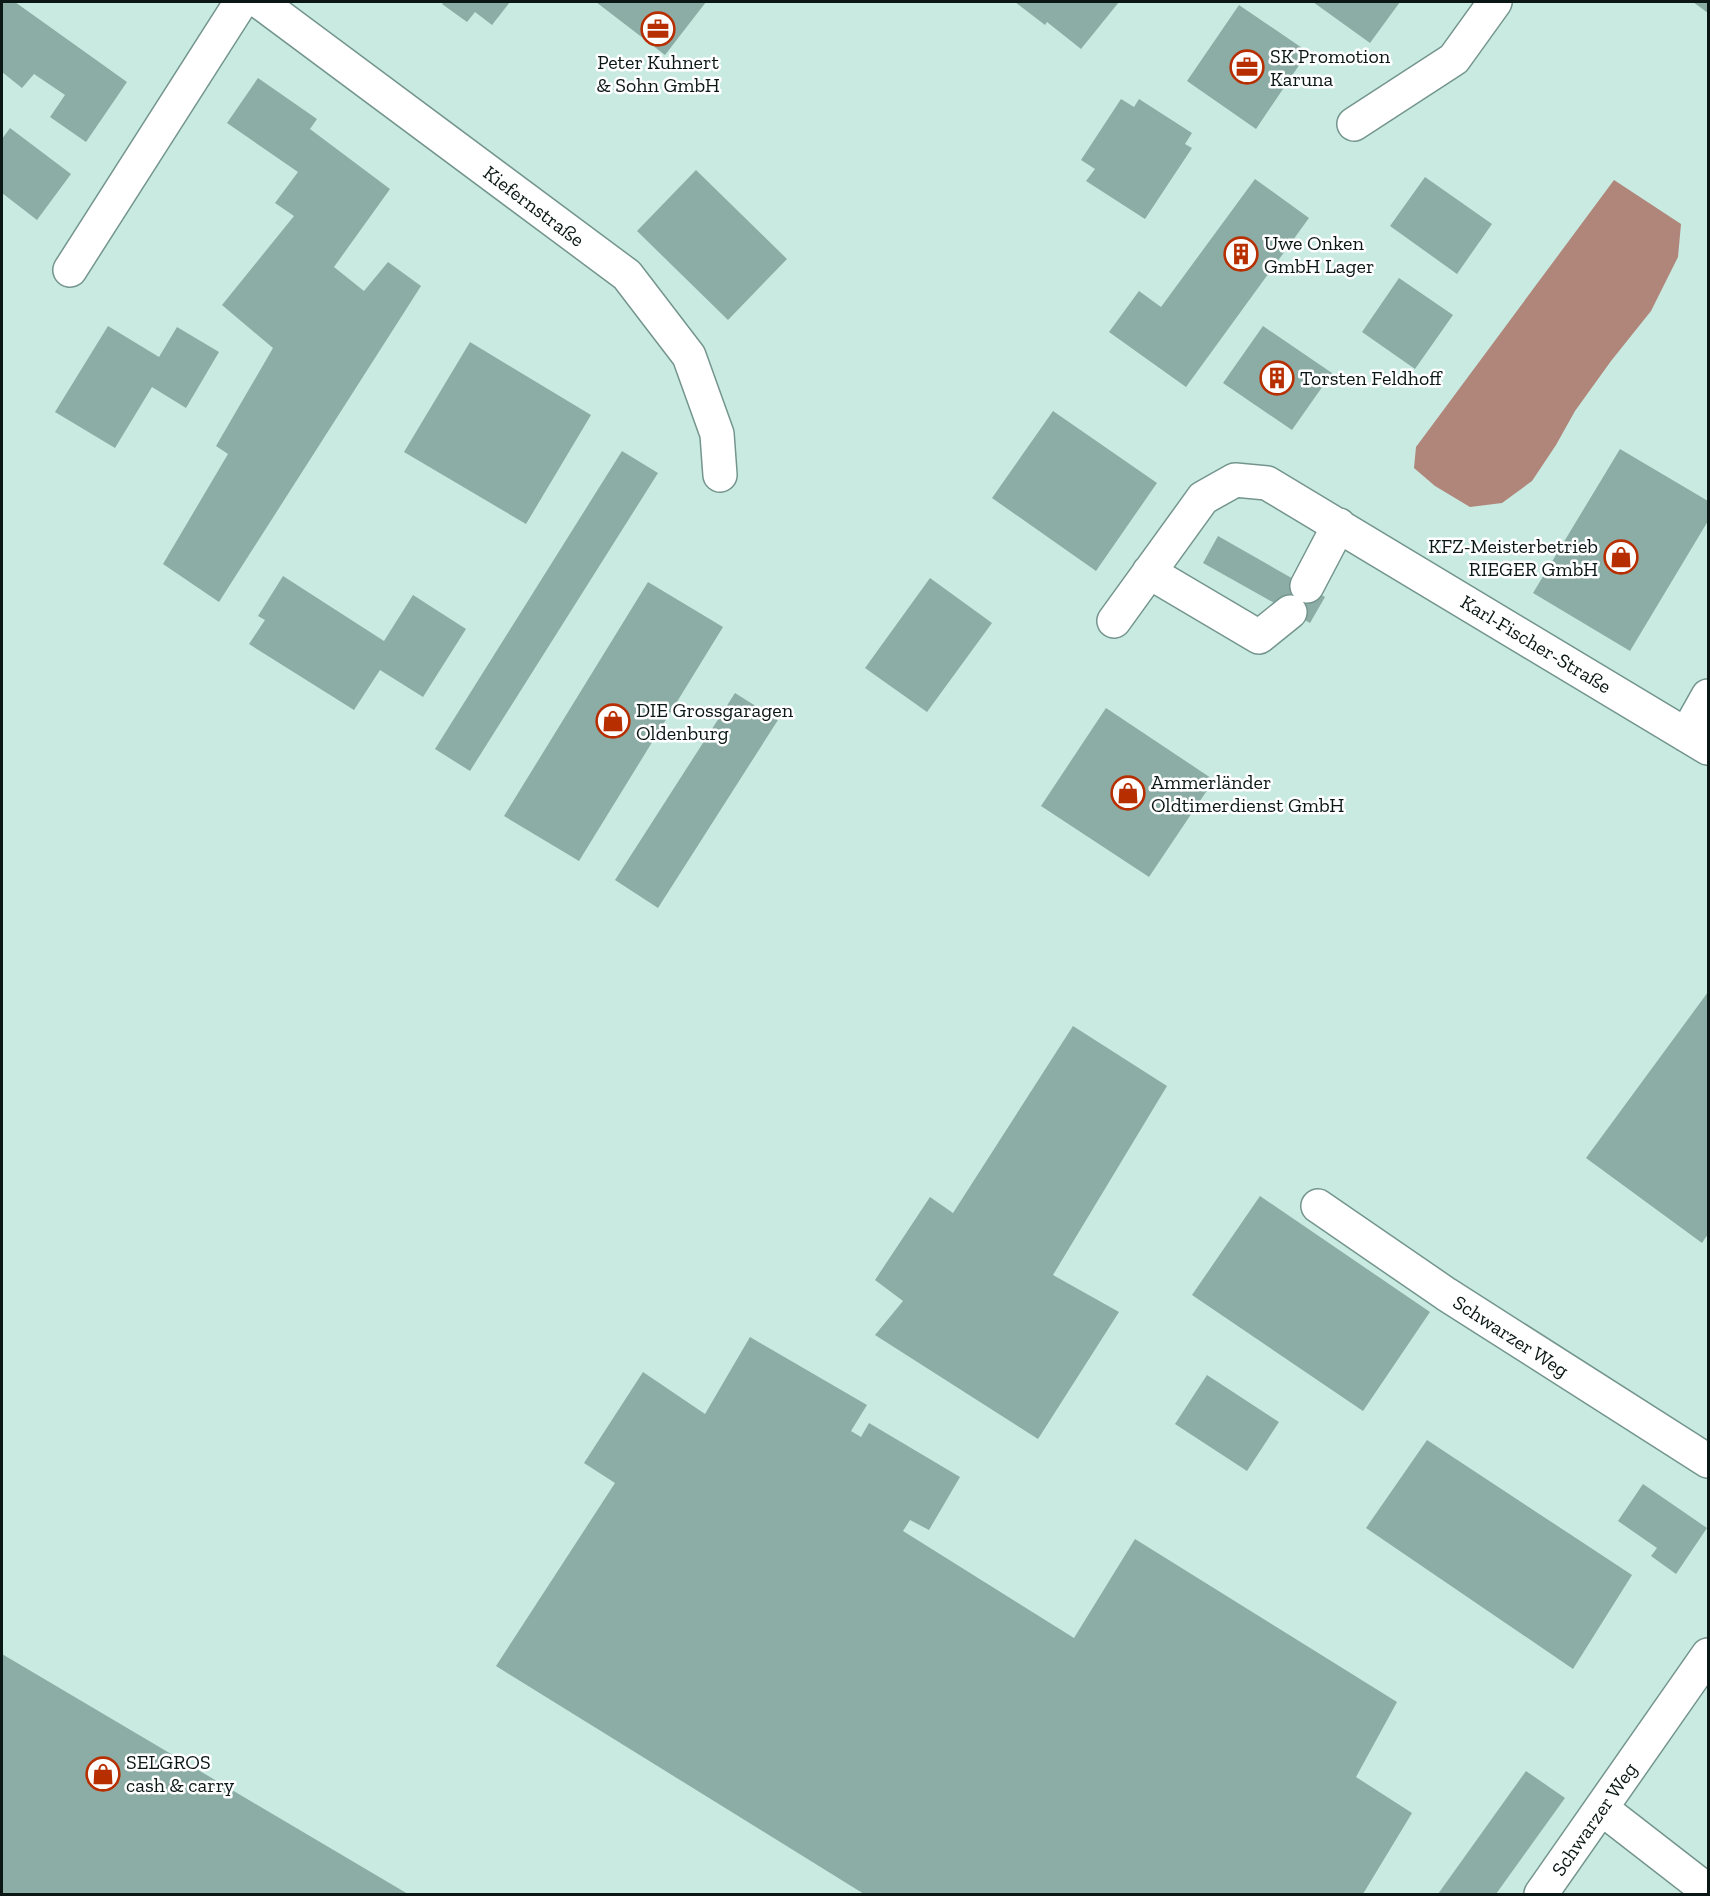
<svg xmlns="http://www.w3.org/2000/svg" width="1710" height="1896" viewBox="0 0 1710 1896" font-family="'Zilla Slab',serif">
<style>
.water{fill:#b0857a}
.building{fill:#8cada5}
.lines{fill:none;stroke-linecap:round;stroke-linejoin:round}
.minor-casing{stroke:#74958d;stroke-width:36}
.minor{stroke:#fff;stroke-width:33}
.labels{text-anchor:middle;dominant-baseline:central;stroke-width:5;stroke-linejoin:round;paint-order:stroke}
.poi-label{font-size:20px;fill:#0a1714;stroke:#fff;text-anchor:start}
.street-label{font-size:20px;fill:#0a1714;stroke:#fff}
</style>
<rect width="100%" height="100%" fill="#c8eae1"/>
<!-- water -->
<path class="water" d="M1614 180 1681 224 1678 257 1651 311 1611 361 1575 411 1556 445 1532 481 1502 503 1470 507 1435 486 1414 468 1416 447Z"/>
<!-- building -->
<path class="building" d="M2 2H15L127 82 86 142 50 117 65 95 34 74 22 88 2 72Z
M444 2H510L492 25 475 12 467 22 442 4Z
M596 2H706L665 55Z
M1015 2H1119L1081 49 1047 22 1045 25Z
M1313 2H1400L1370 43Z
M1693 2H1708V13Z
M1239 5 1308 52 1256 129 1187 81Z
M258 78 317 119 310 129 390 189 334 267 364 291 388 262 421 286 219 602 163 564 228 454 216 446 273 348 222 305 294 216 275 203 298 172 227 123Z
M1121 99 1134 107 1139 99 1192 133 1185 144 1192 148 1145 219 1086 181 1095 169 1081 160Z
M10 128 71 174 37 220 2 193V139Z
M696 170 787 259 728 320 637 231Z
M1425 177 1492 224 1457 274 1390 226Z
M1255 179 1309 218 1186 387 1109 332 1139 291 1161 307Z
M1399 278 1453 315 1415 369 1362 332Z
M108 326 159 357 177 327 219 352 186 408 152 387 115 448 55 412Z
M1263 326 1332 373 1292 430 1223 383Z
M470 342 591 415 526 524 404 452Z
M1053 411 1157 483 1096 571 992 498Z
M1620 449 1708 501V521L1630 651 1533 593Z
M622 451 658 473 470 771 435 749Z
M1218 536 1325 597 1310 623 1203 563Z
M283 576 384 641 413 595 466 629 423 697 380 670 354 710 249 644 265 620 258 616Z
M930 578 992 623 927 712 865 668Z
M648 582 723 627 579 861 504 816Z
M735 693 778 720 658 908 615 880Z
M1106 708 1214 780 1149 877 1041 806Z
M1708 992V1234L1702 1243 1586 1158Z
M1073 1026 1167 1086 1053 1275 1119 1312 1038 1439 875 1335 903 1301 875 1280 930 1197 953 1213Z
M1260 1196 1430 1312 1363 1411 1192 1295Z
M750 1337 867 1405 851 1431 861 1437 869 1423 960 1477 929 1530 910 1520 903 1531 1074 1638 1135 1539 1397 1702 1356 1777 1412 1813 1363 1894H864L496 1666 615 1483 584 1463 643 1372 705 1414Z
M1207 1375 1279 1422 1247 1471 1175 1424Z
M1427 1440 1632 1575 1573 1669 1366 1528Z
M1643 1484 1707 1528 1676 1574 1651 1556 1657 1548 1618 1521Z
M2 1654 408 1894H2Z
M1526 1771 1565 1798 1496 1894H1438Z"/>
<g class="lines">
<!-- minor casing -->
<g class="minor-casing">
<path id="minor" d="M260 2 627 275 689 356 717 434 720 475
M1354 124 1454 59 1495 2
M70 270 241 2
M1149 572 1259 637 1290 612
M1307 586 1339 525
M1114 621 1203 498 1235 480 1267 483 1708 748
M1686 735 1708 696
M1318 1206 1446 1294 1708 1461
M1601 1808 1708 1891
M1541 1894 1708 1655"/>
</g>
<!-- minor -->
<use href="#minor" class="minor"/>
</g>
<!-- icons -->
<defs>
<g id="office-ring" transform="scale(1.725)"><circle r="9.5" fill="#fff" stroke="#b72e00" stroke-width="1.5"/><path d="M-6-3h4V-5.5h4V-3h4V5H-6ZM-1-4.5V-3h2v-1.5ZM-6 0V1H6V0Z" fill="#b72e00"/></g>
<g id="building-ring" transform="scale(1.725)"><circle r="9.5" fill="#fff" stroke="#b72e00" stroke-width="1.5"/><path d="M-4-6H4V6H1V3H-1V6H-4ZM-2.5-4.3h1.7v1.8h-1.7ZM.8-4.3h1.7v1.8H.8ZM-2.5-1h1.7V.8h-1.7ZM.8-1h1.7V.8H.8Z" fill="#b72e00"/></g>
<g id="shop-ring" transform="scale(1.725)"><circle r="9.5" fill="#fff" stroke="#b72e00" stroke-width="1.5"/><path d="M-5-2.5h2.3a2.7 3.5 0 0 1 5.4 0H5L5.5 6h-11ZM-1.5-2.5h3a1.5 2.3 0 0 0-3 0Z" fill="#b72e00"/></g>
</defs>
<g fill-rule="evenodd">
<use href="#office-ring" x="658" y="29"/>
<use href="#office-ring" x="1247" y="67"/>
<use href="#building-ring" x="1241" y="254"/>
<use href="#building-ring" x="1277" y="378"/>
<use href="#shop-ring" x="1621" y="557"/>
<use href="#shop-ring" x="613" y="721"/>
<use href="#shop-ring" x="1128" y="793"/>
<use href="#shop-ring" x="103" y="1774"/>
</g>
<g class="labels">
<!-- poi labels -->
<g class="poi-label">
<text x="1270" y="56">SK Promotion<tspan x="1270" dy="23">Karuna</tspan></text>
<text x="658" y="62" text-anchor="middle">Peter Kuhnert<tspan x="658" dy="23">&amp; Sohn GmbH</tspan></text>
<text x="1264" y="243">Uwe Onken<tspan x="1264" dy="23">GmbH Lager</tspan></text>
<text x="1300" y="378">Torsten Feldhoff</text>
<text x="1598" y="546" text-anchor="end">KFZ-Meisterbetrieb<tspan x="1598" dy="23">RIEGER GmbH</tspan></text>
<text x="636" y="710">DIE Grossgaragen<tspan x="636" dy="23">Oldenburg</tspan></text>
<text x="1151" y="782">Ammerländer<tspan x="1151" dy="23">Oldtimerdienst GmbH</tspan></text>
<text x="126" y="1762">SELGROS<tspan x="126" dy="23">cash &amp; carry</tspan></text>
</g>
<!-- street labels -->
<g class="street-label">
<text transform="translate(534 206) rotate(37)">Kiefernstraße</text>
<text transform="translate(1536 644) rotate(31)">Karl-Fischer-Straße</text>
<text transform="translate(1511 1336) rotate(33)">Schwarzer Weg</text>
<text transform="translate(1594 1819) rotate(-55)">Schwarzer Weg</text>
</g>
</g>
<!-- border -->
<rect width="1710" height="1896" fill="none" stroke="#0a1714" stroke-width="6"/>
</svg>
